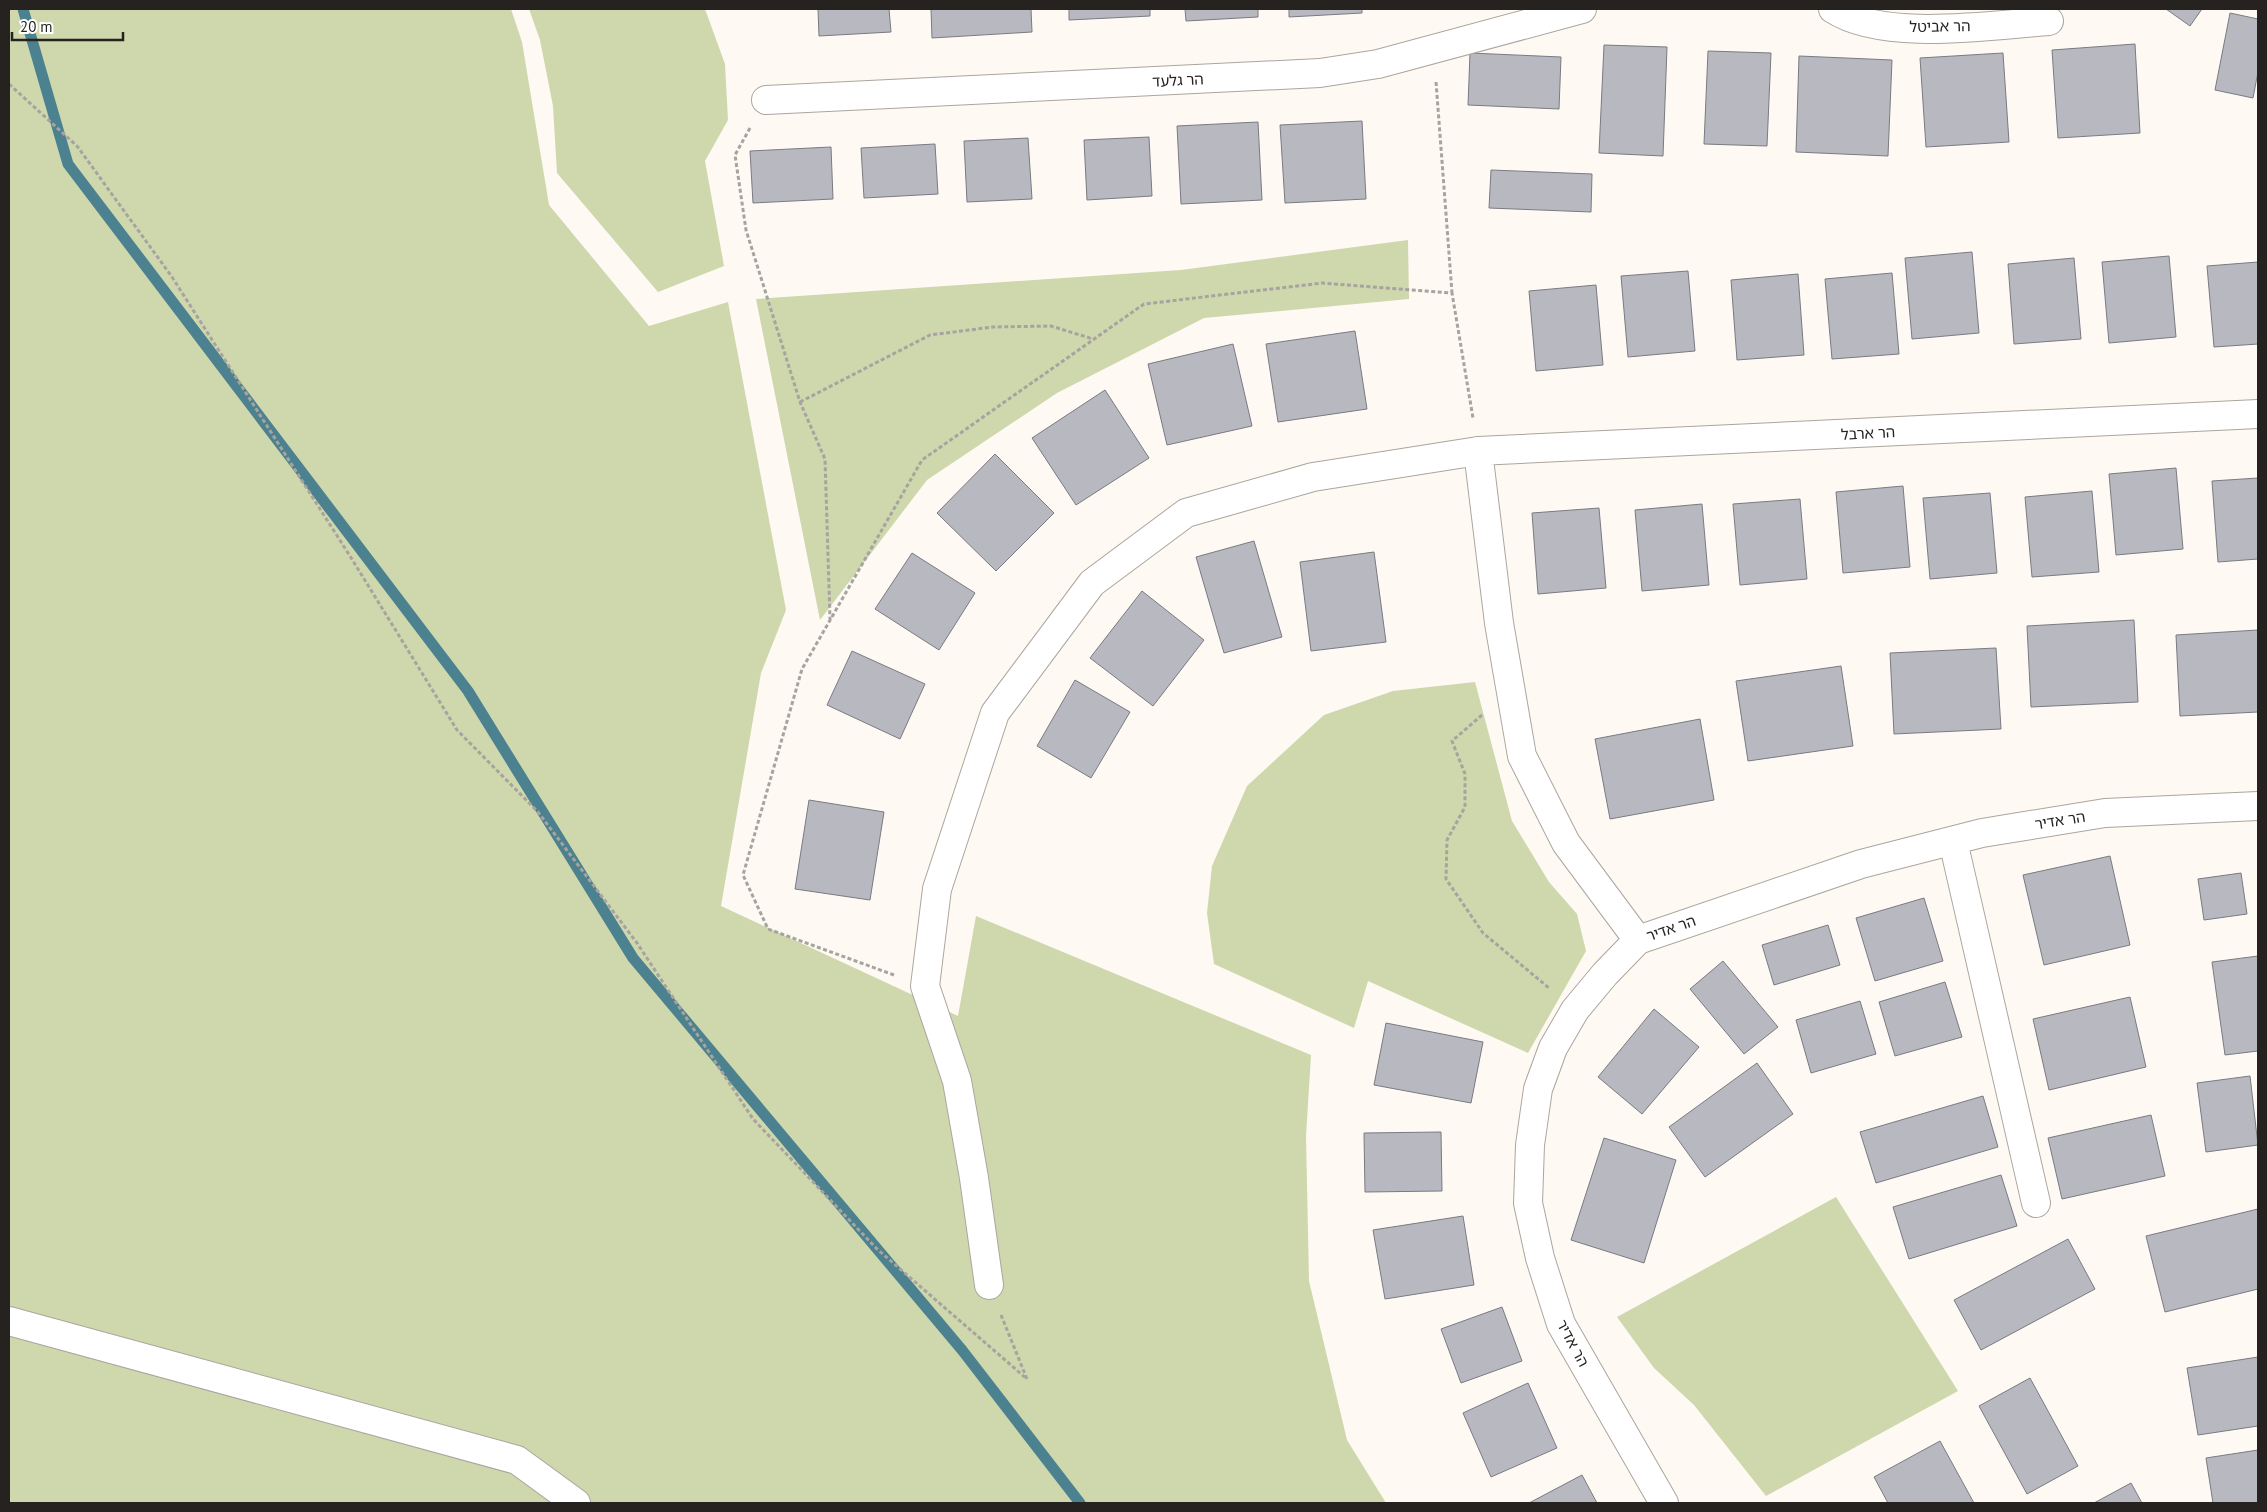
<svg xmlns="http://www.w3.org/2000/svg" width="2267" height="1512" viewBox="0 0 2267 1512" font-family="'PT Sans','Noto Sans Hebrew',sans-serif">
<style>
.green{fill:#cfd7ad}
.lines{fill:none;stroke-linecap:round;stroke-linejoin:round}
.stream{stroke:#4c8290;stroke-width:11}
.building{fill:#b8b8c1;stroke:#7a7a82}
.minor-casing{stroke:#aca59f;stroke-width:30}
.path{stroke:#a7a39e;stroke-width:3;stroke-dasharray:4 2.5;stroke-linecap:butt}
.minor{stroke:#fff;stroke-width:28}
.labels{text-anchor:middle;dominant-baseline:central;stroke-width:5;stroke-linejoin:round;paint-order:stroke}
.street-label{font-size:15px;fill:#252220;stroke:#fff}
</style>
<rect width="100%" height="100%" fill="#fef9f3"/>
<!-- green -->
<path class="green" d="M9 9H511L522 42 549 205 649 326 728 302 786 610 761 673 721 906 958 1016 976 916 1311 1055 1306 1136 1309 1281 1347 1440 1386 1503H9Z
M529 9H705L725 64 728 120 705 161 724 266 658 292 557 173 553 106 540 40Z
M1408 240 1409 299 1204 318 1057 393 927 480 820 620 756 299 1181 270Z
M1475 682 1512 821 1549 882 1577 914 1586 951 1528 1053 1368 981 1354 1028 1214 964 1207 913 1212 866 1247 786 1324 715 1393 691Z
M1836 1197 1958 1391 1766 1496 1694 1405 1654 1368 1617 1317Z"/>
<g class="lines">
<!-- stream -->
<path class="stream" d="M23 9 68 164 468 691 633 958 962 1350 1080 1503"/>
</g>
<!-- building -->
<path class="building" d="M818 9H889L891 32 819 36Z
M931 9H1031L1032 32 932 38Z
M1069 9H1150V16L1069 20Z
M1185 9H1258V17L1186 21Z
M1289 9H1362V13L1289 17Z
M2166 9H2202L2190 26Z
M2230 13 2258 19V72L2253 98 2215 90Z
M2135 44 2140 133 2058 138 2052 50Z
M1604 45 1667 47 1663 156 1599 153Z
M1708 51 1771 53 1767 146 1704 144Z
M1470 53 1561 57 1559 109 1468 105Z
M2003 53 2009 142 1926 147 1920 58Z
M1799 56 1892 60 1888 156 1796 152Z
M1362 121 1366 199 1285 203 1280 125Z
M1258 122 1262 200 1181 204 1177 126Z
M1149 137 1152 196 1087 200 1084 140Z
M1028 138 1032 199 967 202 964 141Z
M935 144 938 194 864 198 861 148Z
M831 147 833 199 753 203 750 151Z
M1491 170 1592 174 1591 212 1489 208Z
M1972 252 1979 333 1912 339 1905 258Z
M2169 256 2176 337 2109 343 2102 262Z
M2074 258 2081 339 2014 344 2008 264Z
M2258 262V344L2214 347 2207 266Z
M1688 271 1695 351 1628 357 1621 276Z
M1892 273 1899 354 1832 359 1825 279Z
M1798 274 1804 355 1737 360 1731 280Z
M1596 285 1603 365 1536 371 1529 291Z
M1355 331 1367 409 1278 422 1266 344Z
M1233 344 1252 426 1167 445 1148 364Z
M1105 390 1149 458 1076 505 1032 438Z
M995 454 1054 513 996 571 937 513Z
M2176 468 2183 549 2116 555 2109 474Z
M2258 478V559L2218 562 2212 481Z
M1903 486 1910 567 1843 573 1836 492Z
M2092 491 2099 572 2032 577 2025 497Z
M1990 493 1997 573 1930 579 1923 498Z
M1800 499 1807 579 1740 585 1733 504Z
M1702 504 1709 585 1642 591 1635 510Z
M1599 508 1606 588 1538 594 1532 513Z
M1254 541 1282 637 1224 653 1196 557Z
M1374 552 1386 642 1311 651 1300 562Z
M912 553 975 593 939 650 875 609Z
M1142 591 1204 640 1153 706 1090 658Z
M2134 620 2138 702 2031 707 2027 626Z
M2258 630V712L2180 716 2176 635Z
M1996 648 2001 729 1894 734 1890 653Z
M852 651 925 684 900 739 827 705Z
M1841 666 1853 746 1748 761 1736 681Z
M1075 680 1130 712 1091 778 1037 746Z
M1700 719 1714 800 1610 819 1595 739Z
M809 800 884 812 870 900 795 889Z
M2110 856 2130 945 2044 965 2023 875Z
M2241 873 2247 914 2204 920 2198 879Z
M1924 898 1943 961 1875 981 1856 918Z
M1828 925 1840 965 1774 985 1762 945Z
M2258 956V1051L2225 1055 2212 962Z
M1723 961 1778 1027 1744 1054 1690 989Z
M1945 982 1962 1037 1895 1056 1879 1002Z
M2130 997 2146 1067 2049 1090 2033 1019Z
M1860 1001 1876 1054 1811 1073 1796 1020Z
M1654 1009 1699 1047 1642 1114 1598 1077Z
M1386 1023 1483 1042 1471 1103 1374 1085Z
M1757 1063 1793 1114 1705 1177 1669 1127Z
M2250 1076 2258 1145 2206 1152 2197 1083Z
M1983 1096 1998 1147 1876 1183 1860 1132Z
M2151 1115 2165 1176 2062 1199 2048 1138Z
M1441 1132 1442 1191 1365 1192 1364 1133Z
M1604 1138 1676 1160 1644 1263 1571 1240Z
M2001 1175 2017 1226 1909 1259 1893 1207Z
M2258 1209V1289L2165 1312 2146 1236Z
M1463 1216 1474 1285 1385 1299 1373 1230Z
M2068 1239 2095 1289 1981 1350 1954 1300Z
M1502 1307 1522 1361 1461 1383 1441 1329Z
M2258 1357V1426L2198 1435 2187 1368Z
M2030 1378 2078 1466 2027 1494 1979 1406Z
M1528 1383 1557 1448 1491 1477 1463 1413Z
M1940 1441 1974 1503H1888L1874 1477Z
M2258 1450V1503H2213L2206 1458Z
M1582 1475 1597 1503H1529Z
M2131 1483 2142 1503H2094Z"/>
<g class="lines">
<!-- minor casing -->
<g class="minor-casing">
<path id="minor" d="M1833 9C1884 42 1990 25 2049 21
M766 100 1320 73 1378 64 1582 9
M1478 451 1499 623 1522 756 1566 843 1638 940
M1953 841 2036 1203
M989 1285 974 1178 957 1081 925 986 937 889 995 713 1092 583 1186 513 1313 477 1478 451 2258 414
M9 1321 517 1460 576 1503
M1664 1503 1561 1324 1540 1258 1528 1203 1530 1145 1538 1089 1553 1048 1575 1010 1605 974 1638 940 1861 864 1982 833 2105 813 2258 806"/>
</g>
<!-- path -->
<path class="path" d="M1436 82 1452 293
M9 84 77 146 172 277 350 556 457 730 538 812 637 943 753 1119 877 1249 1027 1379 1001 1315
M750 128 735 155 746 230 800 402 825 459 830 619
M800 402 930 335 993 327 1051 326 1093 339
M1482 715 1452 741 1465 774V807L1447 840 1446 879 1483 933 1549 988
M894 975 768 929 743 875 802 669 922 460 1144 304 1322 283 1452 293 1473 418"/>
<!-- minor -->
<use href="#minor" class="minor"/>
</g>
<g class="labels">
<!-- street labels -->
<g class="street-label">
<text transform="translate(1940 26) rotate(-1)">הר אביטל</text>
<text transform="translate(1178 80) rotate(-3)">הר גלעד</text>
<text transform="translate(1868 433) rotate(-3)">הר ארבל</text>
<text transform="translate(2060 820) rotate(-9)">הר אדיר</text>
<text transform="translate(1671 928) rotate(-19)">הר אדיר</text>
<text transform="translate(1573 1343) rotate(62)">הר אדיר</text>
</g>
</g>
<!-- border -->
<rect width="2267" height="1512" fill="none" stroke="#252220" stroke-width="20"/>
<!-- scale -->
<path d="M12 32v8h111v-8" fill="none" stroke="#252220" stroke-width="2.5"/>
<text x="20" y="32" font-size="15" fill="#252220" stroke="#ffffff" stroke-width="4" paint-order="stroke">20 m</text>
</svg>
